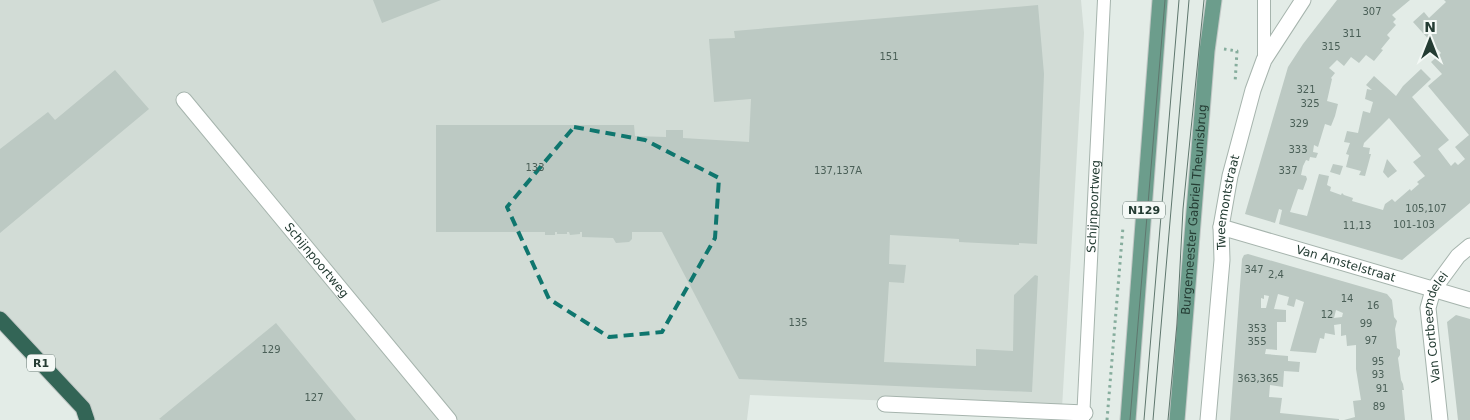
<svg xmlns="http://www.w3.org/2000/svg" width="1470" height="420" viewBox="0 0 1470 420" font-family="'DejaVu Sans',sans-serif">
<style>
.built{fill:#d2dcd6}
.building{fill:#bcc9c3;fill-rule:evenodd}
.lines{fill:none;stroke-linecap:round;stroke-linejoin:round}
.service-casing{stroke:#a6b4ad;stroke-width:14}
.minor-casing{stroke:#a6b4ad;stroke-width:17}
.primary-casing{stroke:#c2c8c6;stroke-width:17}
.motorway-casing{stroke:#c2c8c6;stroke-width:17}
.path{stroke:#86ad9d;stroke-width:3;stroke-dasharray:2.5 4;stroke-linecap:butt}
.service{stroke:#fff;stroke-width:12}
.minor{stroke:#fff;stroke-width:15}
.primary{stroke:#6c9d8c;stroke-width:15}
.motorway{stroke:#336556;stroke-width:15}
.tram{stroke:#5f776e;stroke-width:1}
.marked{fill:none;stroke:#0f766e;stroke-width:4;stroke-dasharray:10 6;stroke-linejoin:round}
.labels{text-anchor:middle;dominant-baseline:central;stroke-width:4;stroke-linejoin:round;paint-order:stroke}
.number-label{font-size:10px;fill:#4a5f57}
.shield{fill:#f4f9f6;stroke:#62756e;stroke-width:1}
.shield-label{font-size:11px;font-weight:bold;fill:#243c33}
.street-label{font-size:12px;fill:#243c33;stroke:#f4f9f6}
</style>
<rect width="100%" height="100%" fill="#e3ece7"/>
<!-- built -->
<path class="built" d="M0 0H1081L1084 33 1062 408 750 395 747 420H83L0 331Z"/>
<!-- building -->
<path class="building" d="M373 0H441L382 23Z
M1337 0H1410L1392 15 1396 19 1393 22 1396 25 1387 35 1390 38 1381 49 1383 50 1374 61 1366 55 1359 63 1351 57 1344 66 1337 60 1329 68 1335 73 1331 78 1332 79 1327 101 1338 104 1335 116 1331 126 1325 124 1318 147 1314 145 1313 152 1318 153 1316 158 1310 157 1309 161 1306 160 1303 166 1301 175 1306 176 1307 179 1303 190 1298 189 1290 212 1307 216 1319 174 1329 176 1327 185 1331 187 1330 191 1341 195 1342 193 1344 195 1353 198 1352 201 1383 210 1385 204 1392 199 1395 202 1410 189 1411 191 1419 184 1417 182 1425 176 1413 162 1421 156 1389 118 1364 143 1363 147 1370 148 1369 154H1371L1365 176 1359 175 1361 171 1346 167 1349 155 1346 154 1350 143 1344 142 1347 131 1358 133 1363 111 1370 113 1373 102 1365 99 1367 89 1372 90 1366 85 1374 76 1396 96 1403 86 1421 69 1431 79 1412 97 1449 140 1438 149 1451 166 1455 162 1458 165 1465 159 1455 147 1469 135 1428 86 1442 74 1431 62 1441 53 1413 22 1424 12 1429 18 1446 2 1444 0H1470V203L1402 260 1279 224 1282 210 1279 209 1275 223 1245 214 1288 67 1303 44Z
M1038 5 1044 74 1037 244 1019 243V245L959 242V239L890 235 889 264 906 265 904 283 889 282 884 362 976 366V349L1013 351 1014 295 1035 275 1038 276 1032 392 739 379 662 232H632V239L629 242 616 243 613 238 582 237V232H580V234L570 235 569 232H567V234H557V232H555V235H545V232H436V125H634L635 136 666 137V130H683V138L749 142 751 99 714 102 709 39 735 38 734 31Z
M115 70 149 109 0 233V149L48 112 55 120Z
M1387 159 1397 171 1388 178 1383 172Z
M1333 164 1343 166 1340 175 1330 172Z
M1248 254 1387 294 1392 300 1394 317 1397 321 1395 329 1397 348 1400 350V355L1398 358 1401 380 1403 384 1404 390H1402L1405 420H1344L1355 417 1353 401 1361 400 1356 369V345L1347 346 1346 335 1341 336V324L1334 325 1335 335 1325 333 1324 339 1320 338 1316 353 1290 351 1304 302 1296 299 1294 307 1287 305 1289 297 1278 294 1274 309 1286 310V322H1277V350L1266 349 1265 354 1288 356V361L1300 362 1299 372 1284 371 1283 387 1270 385 1269 397 1282 398 1280 413 1339 419V420H1230L1242 259 1244 255ZM1264 295 1269 296 1266 308H1261V298L1264 299ZM1336 310 1343 313 1342 317 1334 318Z
M1456 315 1470 319V420H1458L1447 322Z
M276 323 356 420H161L159 419Z"/>
<g class="lines">
<!-- service casing -->
<g class="service-casing">
<g id="service">
<path d="M1264 0V60"/>
<path id="s1" d="M1083 420 1104 0"/>
</g>
</g>
<!-- minor casing -->
<g class="minor-casing">
<g id="minor">
<path id="s2" d="M184 100 449 420"/>
<path id="s3" d="M1221 227 1470 300"/>
<path d="M885 404 1085 413"/>
<path id="s4" d="M1208 420 1222 260 1221 227 1230 176 1253 90 1264 60 1303 0"/>
<path id="s5" d="M1440 420 1428 308 1433 290 1458 256 1470 246"/>
</g>
</g>
<!-- primary casing -->
<g class="primary-casing">
<g id="primary">
<path d="M1128 420 1160 0"/>
<path id="s6" d="M1177 420 1207 51 1214 0"/>
</g>
</g>
<!-- motorway casing -->
<g class="motorway-casing">
<path id="motorway" d="M0 319 83 408 87 420"/>
</g>
<!-- path -->
<path class="path" d="M1224 49 1237 51 1235 83
M1107 420 1123 227"/>
<!-- service -->
<use href="#service" class="service"/>
<!-- minor -->
<use href="#minor" class="minor"/>
<!-- primary -->
<use href="#primary" class="primary"/>
<!-- motorway -->
<use href="#motorway" class="motorway"/>
<!-- tram -->
<path class="tram" d="M1130 420 1165 0
M1144 420 1179 0
M1153 420 1189 0
M1168 420 1177 324 1183 209 1204 0"/>
</g>
<!-- marked area -->
<path class="marked" d="M574 127 645 140 719 178 715 238 662 332 609 337 549 299 507 207Z"/>
<g class="labels">
<!-- number labels -->
<g class="number-label">
<text x="1372" y="11">307</text>
<text x="1352" y="33">311</text>
<text x="1331" y="46">315</text>
<text x="889" y="56">151</text>
<text x="1306" y="89">321</text>
<text x="1310" y="103">325</text>
<text x="1299" y="123">329</text>
<text x="1298" y="149">333</text>
<text x="535" y="167">133</text>
<text x="838" y="170">137,137A</text>
<text x="1288" y="170">337</text>
<text x="1426" y="208">105,107</text>
<text x="1414" y="224">101-103</text>
<text x="1357" y="225">11,13</text>
<text x="1254" y="269">347</text>
<text x="1276" y="274">2,4</text>
<text x="1347" y="298">14</text>
<text x="1373" y="305">16</text>
<text x="1327" y="314">12</text>
<text x="798" y="322">135</text>
<text x="1366" y="323">99</text>
<text x="1257" y="328">353</text>
<text x="1371" y="340">97</text>
<text x="1257" y="341">355</text>
<text x="271" y="349">129</text>
<text x="1378" y="361">95</text>
<text x="1378" y="374">93</text>
<text x="1258" y="378">363,365</text>
<text x="1382" y="388">91</text>
<text x="314" y="397">127</text>
<text x="1379" y="406">89</text>
</g>
<!-- shield labels -->
<g class="shield">
<rect x="1123" y="201.5" width="42" height="17" rx="4"/>
<rect x="27" y="354.5" width="28" height="17" rx="4"/>
</g>
<g class="shield-label">
<text x="1144" y="210">N129</text>
<text x="41" y="363">R1</text>
</g>
<!-- street labels -->
<g class="street-label">
<text stroke="none"><textPath href="#s4" startOffset="219">Tweemontstraat</textPath></text>
<text stroke="none"><textPath href="#s1" startOffset="214">Schijnpoortweg</textPath></text>
<text stroke="none"><textPath href="#s6" startOffset="211">Burgemeester Gabriel Theunisbrug</textPath></text>
<text stroke="none"><textPath href="#s2" startOffset="208">Schijnpoortweg</textPath></text>
<text stroke="none"><textPath href="#s3" startOffset="130">Van Amstelstraat</textPath></text>
<text stroke="none"><textPath href="#s5" startOffset="95">Van Cortbeemdelei</textPath></text>
</g>
</g>
<!-- north arrow -->
<g transform="translate(1430 40)" stroke="#f4f9f6" stroke-width="4" paint-order="stroke">
<path d="M0-4L9 19L0 12L-9 19Z" fill="#243c33"/>
<text y="-8" font-size="14" font-weight="bold" text-anchor="middle" fill="#243c33">N</text>
</g>
</svg>
